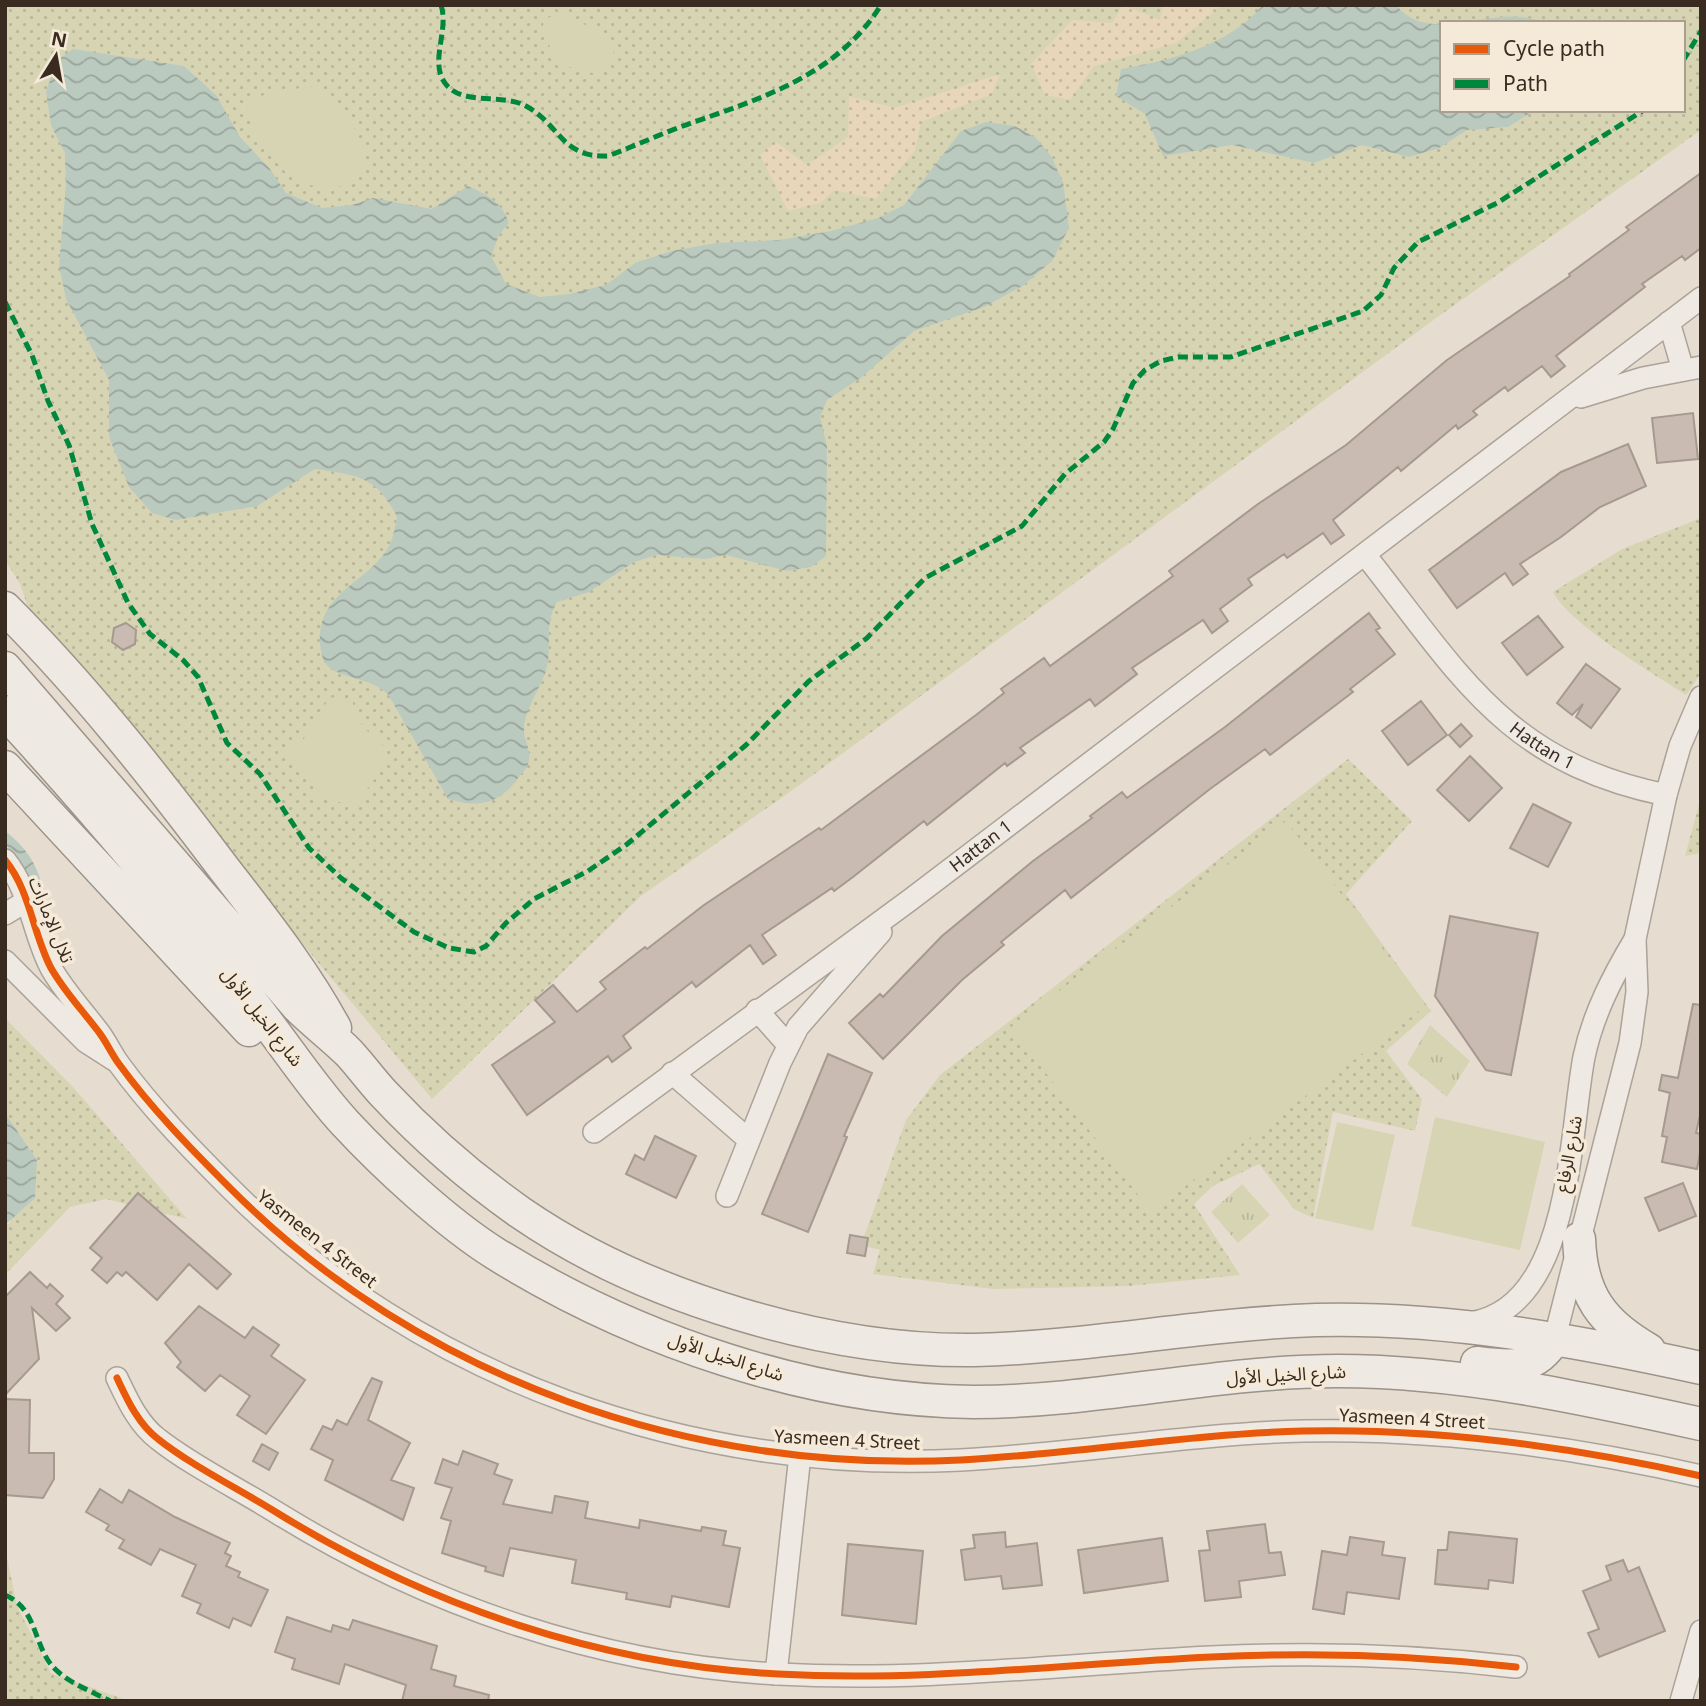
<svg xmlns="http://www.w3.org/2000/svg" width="1706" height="1706" viewBox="0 0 1706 1706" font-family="Georgia,'Noto Sans Arabic',serif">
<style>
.grass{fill:url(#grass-dots);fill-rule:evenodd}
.sand{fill:url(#sand-dots)}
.park{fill:url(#park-tufts)}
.pitch{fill:#d7d4b3}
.water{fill:url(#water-waves)}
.building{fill:#c9bbb1;stroke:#a6998f;stroke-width:2}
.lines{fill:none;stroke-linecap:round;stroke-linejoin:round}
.street-casing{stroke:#aba298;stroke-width:24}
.secondary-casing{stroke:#9b9288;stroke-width:35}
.street{stroke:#eee9e2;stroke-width:21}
.secondary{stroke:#eee9e2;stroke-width:32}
.quiet{stroke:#00873e;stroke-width:5;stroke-dasharray:10 5;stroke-linecap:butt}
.cycleway-casing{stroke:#f5ead8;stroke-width:11}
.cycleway{stroke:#e8590c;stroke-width:7}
.labels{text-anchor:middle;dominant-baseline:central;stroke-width:7;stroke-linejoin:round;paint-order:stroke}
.street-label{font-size:18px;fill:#3a2b21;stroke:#f5ead8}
</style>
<defs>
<pattern id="grass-dots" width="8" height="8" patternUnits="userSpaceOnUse" patternTransform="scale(1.75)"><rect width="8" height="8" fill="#d7d4b3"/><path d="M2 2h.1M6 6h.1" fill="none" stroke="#b9b69a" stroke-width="1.8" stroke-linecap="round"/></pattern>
<pattern id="sand-dots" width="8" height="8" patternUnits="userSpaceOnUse" patternTransform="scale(1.75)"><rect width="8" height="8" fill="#e7d6b9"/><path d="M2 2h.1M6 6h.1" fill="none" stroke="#c7b89f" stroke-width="1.8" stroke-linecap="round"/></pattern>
<pattern id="park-tufts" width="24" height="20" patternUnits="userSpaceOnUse" patternTransform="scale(1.75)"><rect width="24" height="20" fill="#d7d4b3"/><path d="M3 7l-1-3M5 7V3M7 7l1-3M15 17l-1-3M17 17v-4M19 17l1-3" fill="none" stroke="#b9b69a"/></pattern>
<pattern id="water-waves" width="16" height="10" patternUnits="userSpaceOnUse" patternTransform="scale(1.75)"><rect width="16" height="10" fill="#bbcabf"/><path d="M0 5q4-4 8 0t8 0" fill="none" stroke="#99a49b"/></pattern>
</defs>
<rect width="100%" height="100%" fill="#e6ddd0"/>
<!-- grass -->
<path class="grass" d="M5 5H1701V130L1439 316 794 789 641 896 432 1099 32 619 20 584 5 560ZM1442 23H1683V110H1442Z
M1701 518V673L1686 695C1653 673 1569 624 1553 592L1622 549Z
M1348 759 1412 821 1346 894 1431 1011 1386 1051 1422 1099 1415 1131 1333 1112 1313 1218 1294 1209 1259 1164 1213 1186 1194 1204 1240 1275 1129 1286 993 1289 873 1274 880 1250 861 1245 906 1120 940 1075Z
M1701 797V853L1685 856Z
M5 1018 73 1087 187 1219 106 1199 70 1207 5 1275V1225L9 1224 37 1160 5 1113Z
M5 1548 17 1606 51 1673 129 1701H5Z"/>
<!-- sand -->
<path class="sand" d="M1123 5 1160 20 1163 5H1222L1176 43 1094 66 1070 100 1045 95 1031 64 1072 20 1112 23Z
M1000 74 992 94 921 122 915 150 876 199 834 190 821 203 788 211 760 155 776 142 807 165 848 137 849 96 894 108Z"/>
<!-- park -->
<path class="park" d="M1430 1025 1470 1061 1447 1097 1407 1064Z
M1242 1184 1270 1215 1238 1243 1211 1212Z"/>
<!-- pitch -->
<path class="pitch" d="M562 13 605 35 614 46 613 61 601 74C565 70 560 65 542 33L544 19Z
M314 86C346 111 359 125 366 165L352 184 322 190 287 174 256 136 246 105 267 93Z
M330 697 352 701 363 728 380 740 387 754 380 772 355 805 318 798 314 781 288 762 286 749 303 740Z
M1286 821 1426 1006 1151 1212 1011 1027Z
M1435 1117 1545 1142 1520 1250 1411 1226Z
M1337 1122 1395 1135 1373 1231 1315 1218Z"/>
<!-- water -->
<path class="water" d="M1263 5H1396C1431 49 1498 0 1544 23H1442V110H1535L1508 127 1467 130 1439 148 1409 157 1362 145 1314 163 1232 145 1163 156 1145 114 1116 96 1121 69C1172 60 1228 46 1263 5Z
M73 49 184 66 216 95 240 137 270 169 286 193 322 208 352 205 373 198 432 209 468 186C488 195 502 202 509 223L499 235 491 256 506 284 540 297 569 294 606 285 635 263 671 251 716 243 779 240 831 231 878 218 904 205 961 131 986 122 1015 126 1036 138 1051 156 1063 182 1069 228 1052 261 1024 285 984 307 914 331 862 377 827 400 820 417 827 447 826 556 811 567 787 571 726 555 705 559 657 555 634 562 589 592 557 602C543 627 553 646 546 671 540 689 523 712 524 732 525 743 532 751 528 764 526 770 519 776 516 781 497 806 476 807 448 799L388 694C368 677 347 680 330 668 323 663 321 653 320 644 317 592 365 585 388 548 393 540 395 527 397 517 377 476 357 475 315 469L257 506 176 520 152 513 129 487 109 437V380L66 299 59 266 66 184 65 153 51 125 46 92 56 61Z
M5 831C28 848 42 871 44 900L35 899 26 871 5 844Z
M5 1113 37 1160 35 1198 5 1225Z"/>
<!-- building -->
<path class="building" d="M1701 173V248L1685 260 1682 256 1642 284 1645 287 1556 356 1565 366 1551 377 1542 366 1508 391 1505 387 1473 411 1477 415 1458 429 1456 425 1401 471 1398 467 1333 520 1344 535 1331 544 1323 533 1287 558 1284 554 1248 579 1252 585 1220 609 1228 621 1212 633 1203 620 1132 668 1137 674 1095 706 1090 699 1020 748 1025 753 1007 766 1005 763 927 825 924 821 853 877 834 891 832 888 762 935 776 955 763 964 750 945 696 987 692 982 623 1036 631 1048 612 1062 608 1056 527 1115 492 1065 555 1022 535 1000 553 985 577 1012 606 989 600 982 645 947 647 949 704 905 819 828 821 830 976 715 1004 693 1001 689 1044 658 1050 666 1173 576 1169 571 1258 504 1346 445 1447 360 1570 276 1569 274 1629 230 1626 227Z
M1693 413 1698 459 1657 463 1652 418Z
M1628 444 1646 486 1600 507 1561 537 1520 564 1528 574 1513 585 1505 573 1457 608 1429 570 1561 472Z
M1369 613 1380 628 1376 630 1395 654 1350 689 1353 692 1270 755 1265 749 1210 789 1071 898 1065 890 1001 942 1004 945 962 980 883 1059 849 1023 880 994 883 997 942 936 1033 861 1092 818 1090 816 1122 792 1127 798 1225 727Z
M1538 616 1563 647 1527 675 1502 643Z
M126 623 136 630 135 644 123 650 112 642 114 628Z
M1586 664 1620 689 1591 728 1576 717 1583 704 1572 715 1557 703Z
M1421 701 1447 735 1408 765 1382 731Z
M1461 724 1472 736 1460 747 1449 735Z
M1470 756 1502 788 1469 821 1437 790Z
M1533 804 1571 823 1548 867 1510 848Z
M1450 916 1538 933 1511 1075 1486 1070 1435 996Z
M1693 1004 1701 1005V1111L1696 1133 1701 1134V1148L1697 1169 1662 1162 1667 1137 1662 1136 1670 1093 1659 1090 1662 1075 1678 1078Z
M828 1054 872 1073 844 1136 847 1137 808 1232 762 1214Z
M655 1136 696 1156 676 1198 626 1174 635 1155 644 1160Z
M1683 1183 1696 1216 1659 1231 1645 1198Z
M138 1193 231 1274 217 1289 189 1264 157 1300 126 1272 122 1276 117 1272 107 1283 92 1270 102 1258 90 1248Z
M850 1235 868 1238 865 1256 847 1253Z
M30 1272 47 1288 50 1284 63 1296 56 1304 70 1318 56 1331 32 1308 39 1359 5 1395V1297Z
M199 1306 245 1338 253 1327 279 1345 271 1356 305 1380 266 1434 237 1415 250 1396 220 1375 205 1391 177 1367 181 1362 165 1343Z
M372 1378 382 1382 368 1420 410 1443 391 1480 414 1488 403 1520 325 1480 333 1460 311 1449 323 1426 332 1430 337 1420 347 1425Z
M5 1399 30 1400 29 1453H54V1479L43 1498 5 1495Z
M262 1444 278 1453 269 1470 253 1461Z
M463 1451 498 1464 494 1474 512 1480 503 1504 552 1513 555 1496 588 1502 585 1518 639 1528 640 1520 701 1531 702 1527 726 1531 723 1545 740 1548 729 1607 672 1596 670 1607 626 1599 627 1593 572 1583 576 1560 510 1548 503 1576 485 1571 486 1567 442 1553 451 1521 441 1518 452 1488 435 1483 443 1459 458 1465Z
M100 1489 122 1503 129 1490 175 1517 230 1543 225 1553 231 1556 226 1566 240 1572 238 1577 268 1590 251 1626 233 1618 229 1628 197 1613 201 1604 182 1596 196 1565 160 1549 151 1565 119 1548 124 1540 106 1530 109 1525 86 1512Z
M1265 1524 1269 1553 1281 1552 1285 1575 1239 1581 1241 1597 1205 1601 1199 1551 1210 1550 1207 1531Z
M1005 1532 1006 1547 1037 1543 1042 1585 1003 1589 1001 1576 965 1580 961 1550 975 1548 973 1535Z
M1449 1532 1517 1539 1513 1583 1489 1580 1488 1589 1435 1584 1438 1550H1447Z
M1350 1537 1384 1542 1382 1555 1405 1558 1399 1599 1347 1592 1344 1614 1313 1609 1322 1551 1347 1555Z
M1162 1538 1168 1581 1084 1593 1078 1550Z
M848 1544 923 1551 916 1624 842 1615Z
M1623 1560 1628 1572 1639 1567 1665 1631 1599 1657 1588 1633 1599 1629 1583 1591 1611 1580 1606 1566Z
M287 1617 331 1632 333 1625 349 1630 353 1620 437 1646 431 1669 456 1676 454 1686 489 1695 488 1701H402L406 1685 345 1664 339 1684 292 1669 295 1659 275 1652Z"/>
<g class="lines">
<!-- street casing -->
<g class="street-casing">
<g id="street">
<path d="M1669 322 1683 370"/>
<path d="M1581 397 1643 378 1701 367"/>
<path id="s1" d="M1366 556C1461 676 1506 762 1666 795"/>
<path d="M5 860C30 890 33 934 51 968 64 991 82 1010 98 1031 106 1041 111 1053 119 1064 151 1108 191 1149 230 1188 421 1380 693 1474 961 1460 1075 1454 1188 1434 1303 1431 1438 1428 1569 1446 1701 1476"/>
<path d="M5 914 25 902"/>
<path d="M5 961 86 1042 114 1060"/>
<path d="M757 1010 788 1045"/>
<path d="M672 1073 749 1140"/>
<path id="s2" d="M594 1132 910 900 1701 298"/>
<path d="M727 1196 780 1063 798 1027 881 932"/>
<path d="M1470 1323C1572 1308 1569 1135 1584 1057 1593 1014 1613 976 1635 939"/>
<path d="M1555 1337 1630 1043 1637 992 1635 939 1666 795 1680 746 1701 697"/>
<path d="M117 1378C127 1399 138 1424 158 1439 192 1466 241 1490 279 1514 429 1606 601 1665 778 1674 923 1682 1066 1664 1211 1657 1312 1652 1416 1655 1516 1667"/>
<path d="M776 1674 800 1455"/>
<path d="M1681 1701 1701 1631"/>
</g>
</g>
<!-- secondary casing -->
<g class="secondary-casing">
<path id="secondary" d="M5 608C84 687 155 777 222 866 262 918 303 969 335 1028
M5 668 298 1007C314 1023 333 1037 349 1053 361 1066 371 1080 383 1093 425 1138 471 1178 521 1213 643 1297 827 1352 975 1350 1089 1347 1202 1324 1316 1320 1447 1317 1574 1340 1701 1368
M5 712C90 805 171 901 249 999 282 1040 310 1085 346 1124 385 1166 448 1224 496 1254 635 1340 809 1400 973 1402 1096 1402 1216 1371 1338 1371 1460 1371 1583 1398 1701 1424
M5 767 249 1030
M1579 1239C1581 1295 1602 1323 1649 1350
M1477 1363C1510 1367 1537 1371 1555 1337"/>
</g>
<!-- street -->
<use href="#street" class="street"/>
<!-- secondary -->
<use href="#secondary" class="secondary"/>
<!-- quiet -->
<path class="quiet" d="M441 5C449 29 431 59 443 80 458 107 499 93 524 105 560 123 560 158 608 156 637 145 665 132 694 122 766 97 839 73 881 5
M1683 61 1701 31
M5 302 32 355 48 401 69 445 92 524 128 603 150 634 183 660 198 677 227 743 260 774 309 848 341 878 414 932 449 948 474 952 486 946 506 923 534 899 588 871 626 845 746 745 809 681 867 638 925 578 1022 526 1065 474 1104 442 1113 429 1133 383 1145 370 1161 361 1178 357H1231L1363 311 1381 295 1394 268 1418 242 1497 203 1644 110
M5 1595C37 1608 33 1644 53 1667 68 1683 91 1691 110 1701"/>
<!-- cycleway casing -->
<g class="cycleway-casing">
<path id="cycleway" d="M5 860C30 890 33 934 51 968 64 991 82 1010 98 1031 106 1041 111 1053 119 1064 151 1108 191 1149 230 1188 421 1380 693 1474 961 1460 1075 1454 1188 1434 1303 1431 1438 1428 1569 1446 1701 1476
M117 1378C127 1399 138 1424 158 1439 192 1466 241 1490 279 1514 429 1606 601 1665 778 1674 923 1682 1066 1664 1211 1657 1312 1652 1416 1655 1516 1667"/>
</g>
<!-- cycleway -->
<use href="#cycleway" class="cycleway"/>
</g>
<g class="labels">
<!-- street labels -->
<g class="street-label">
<text stroke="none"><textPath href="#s1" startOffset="261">Hattan 1</textPath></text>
<text stroke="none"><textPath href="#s2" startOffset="481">Hattan 1</textPath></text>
<text transform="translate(51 920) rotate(68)">تلال الإمارات</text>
<text transform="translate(262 1017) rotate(52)">شارع الخيل الأول</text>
<text transform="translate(1569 1154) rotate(-79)">شارع الرفاع</text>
<text transform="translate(317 1239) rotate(38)">Yasmeen 4 Street</text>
<text transform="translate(726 1357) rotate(18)">شارع الخيل الأول</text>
<text transform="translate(1286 1375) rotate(-3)">شارع الخيل الأول</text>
<text transform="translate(1412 1419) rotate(3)">Yasmeen 4 Street</text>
<text transform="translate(847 1440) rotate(3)">Yasmeen 4 Street</text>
</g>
</g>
<!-- border -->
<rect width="1706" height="1706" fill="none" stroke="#3a2b21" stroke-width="14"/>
<!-- legend -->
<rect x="1440" y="21" width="245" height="91" fill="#f5ead8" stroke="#aa9e8f" stroke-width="2"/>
<rect x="1454" y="44" width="35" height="10" fill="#e8590c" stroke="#aa9e8f" stroke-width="2"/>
<text x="1503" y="56" font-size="21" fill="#3a2b21">Cycle path</text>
<rect x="1454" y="79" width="35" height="10" fill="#00873e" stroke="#aa9e8f" stroke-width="2"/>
<text x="1503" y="91" font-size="21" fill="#3a2b21">Path</text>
<!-- north arrow -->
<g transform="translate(56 56) rotate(11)" stroke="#f5ead8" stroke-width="5" paint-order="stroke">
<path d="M0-5L12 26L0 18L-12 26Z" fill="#3a2b21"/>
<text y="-10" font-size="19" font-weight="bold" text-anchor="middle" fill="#3a2b21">N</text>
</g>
</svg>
